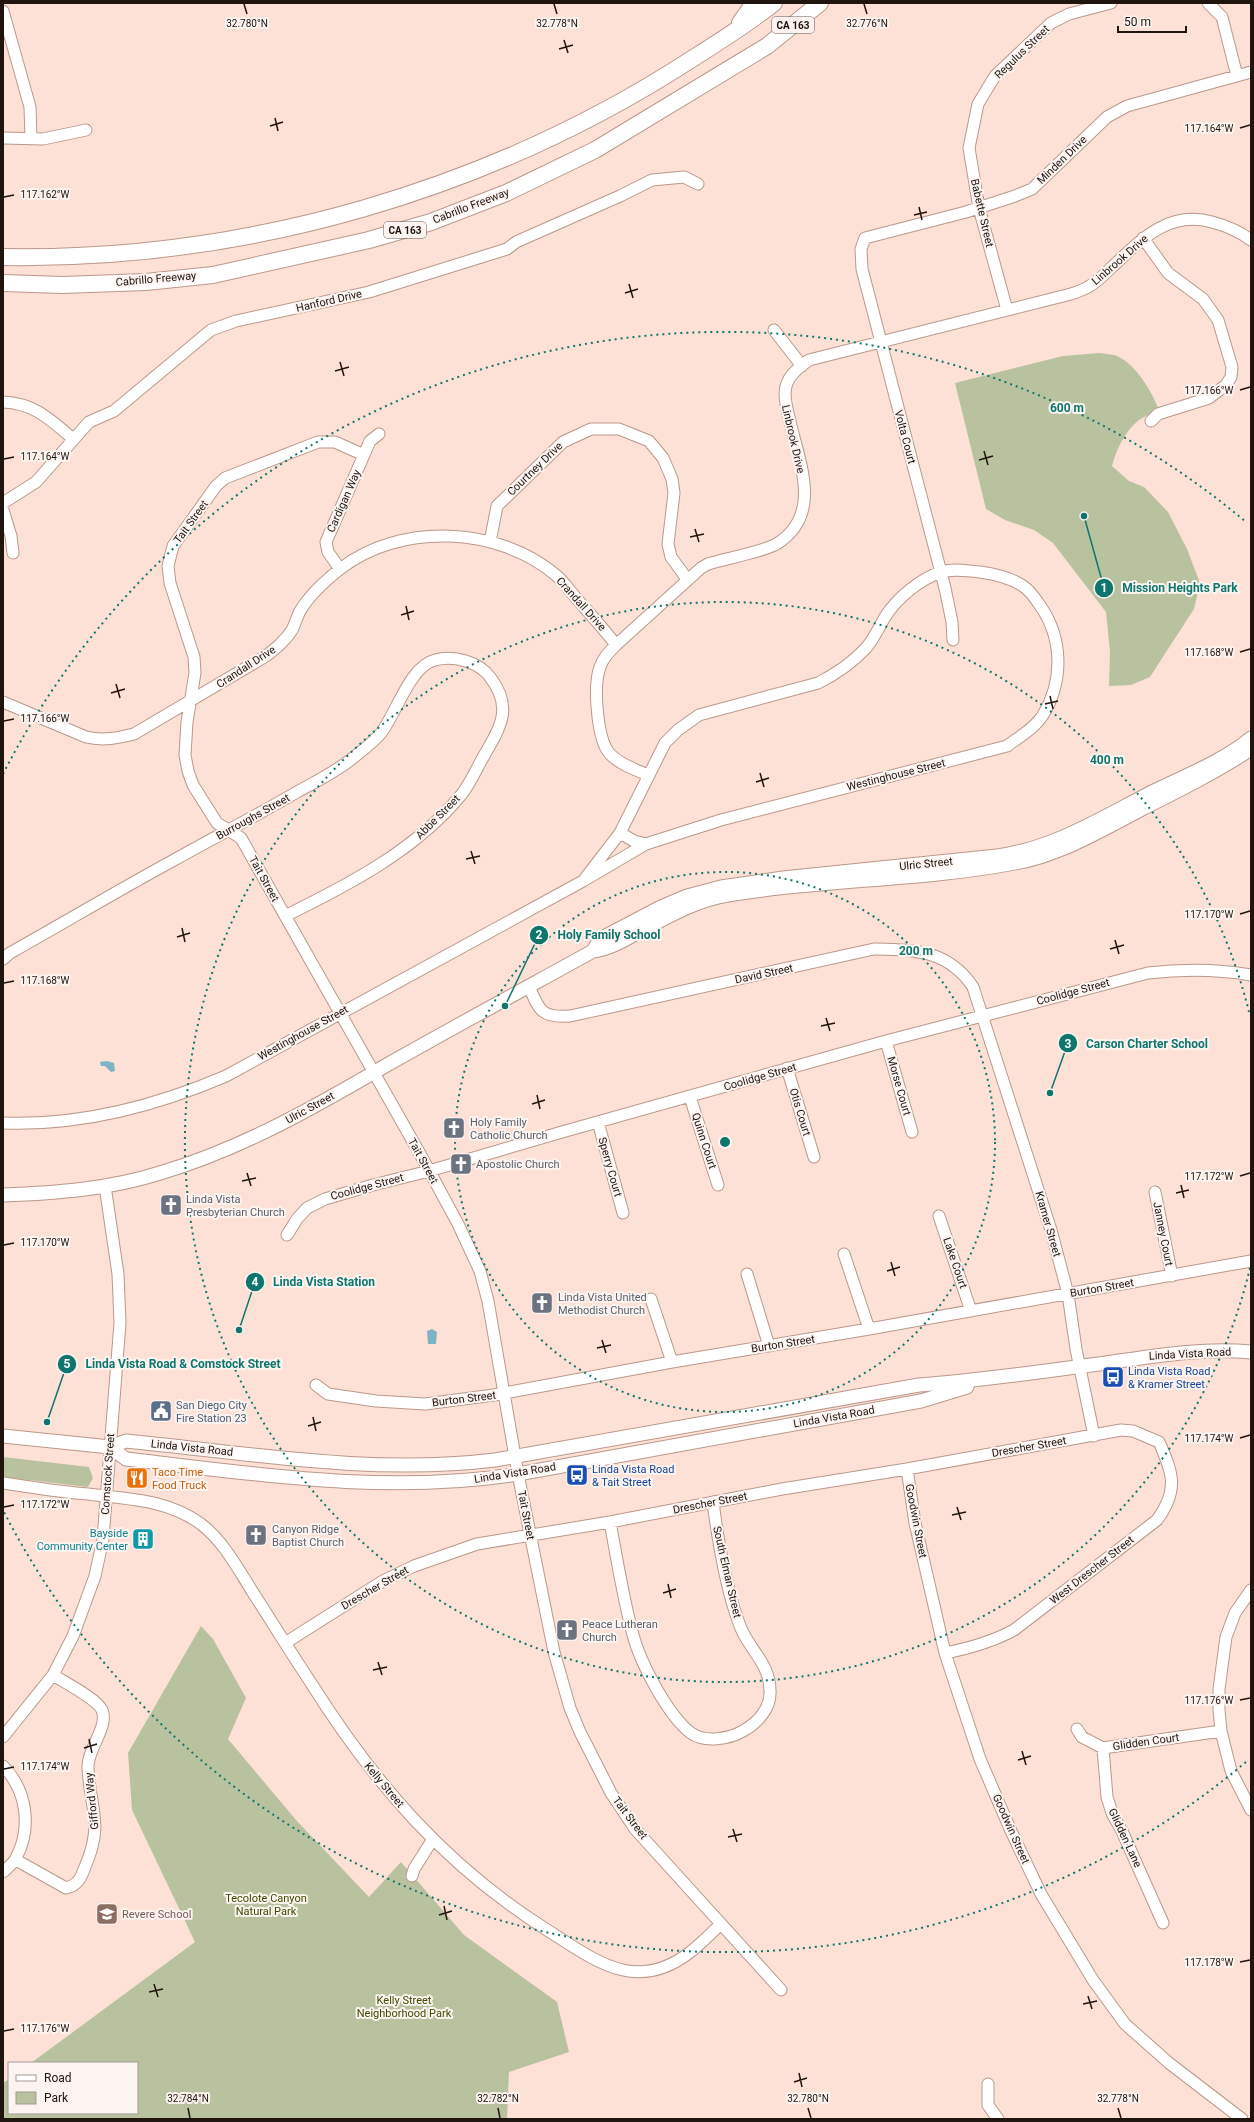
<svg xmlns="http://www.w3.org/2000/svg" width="1254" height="2122" viewBox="0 0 1254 2122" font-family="Roboto,sans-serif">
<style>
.green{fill:#b9c29f}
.water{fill:#7db4c5}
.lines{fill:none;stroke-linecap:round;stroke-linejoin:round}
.minor-casing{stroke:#ba988a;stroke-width:13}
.major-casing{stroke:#ba988a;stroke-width:15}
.highway-casing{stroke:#ba988a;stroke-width:18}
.minor{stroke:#fff;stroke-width:11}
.major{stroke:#fff;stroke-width:13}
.highway{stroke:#fff;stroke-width:16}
.ticks{fill:none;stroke:#20140f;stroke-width:1.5}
.ring{fill:none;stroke:#0f766e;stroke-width:2;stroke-dasharray:2 4}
.labels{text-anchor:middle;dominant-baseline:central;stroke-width:4;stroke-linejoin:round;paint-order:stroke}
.shield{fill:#fbf4f1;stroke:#625753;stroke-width:1}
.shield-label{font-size:10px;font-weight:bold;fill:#20140f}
.street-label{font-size:11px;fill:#20140f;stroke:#fbf4f1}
.worship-label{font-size:11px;fill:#5b616d;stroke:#fbf4f1;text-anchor:start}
.transit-label{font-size:11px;fill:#164399;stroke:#fbf4f1;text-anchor:start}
.service-label{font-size:11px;fill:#4e5e75;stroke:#fbf4f1;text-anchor:start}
.food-label{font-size:11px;fill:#c56008;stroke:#fbf4f1;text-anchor:start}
.culture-label{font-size:11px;fill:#0d838f;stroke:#fbf4f1;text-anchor:end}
.park-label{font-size:11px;fill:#424c00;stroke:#fbf4f1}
.education-label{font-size:11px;fill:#785e54;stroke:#fbf4f1;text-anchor:start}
.ticks-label{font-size:10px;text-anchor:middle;fill:#20140f;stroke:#fbf4f1;stroke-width:4;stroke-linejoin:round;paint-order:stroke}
.centre{fill:#0f766e;stroke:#fbf4f1;stroke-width:2}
.ring-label{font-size:12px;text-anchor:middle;font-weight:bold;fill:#0f766e;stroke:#fbf4f1;stroke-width:4;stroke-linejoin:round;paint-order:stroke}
.leader{fill:none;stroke:#0f766e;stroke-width:1.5}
.callout-dot{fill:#0f766e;stroke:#fbf4f1;stroke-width:1.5}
.mark-label{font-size:12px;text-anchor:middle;font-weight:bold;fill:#fff}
.callout-label{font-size:12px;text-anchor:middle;font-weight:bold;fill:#0f766e;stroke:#fbf4f1;stroke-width:4;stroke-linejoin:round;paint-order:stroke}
</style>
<rect width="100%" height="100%" fill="#fee1d6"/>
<!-- green -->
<path class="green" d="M1099 353C1104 354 1112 354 1117 356 1136 364 1152 392 1159 410 1152 413 1145 416 1139 420 1125 431 1116 450 1112 466L1129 481 1144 487 1168 512 1187 549 1200 583 1194 609 1150 677 1131 685 1109 686 1110 652 1106 612 1053 543 1034 530 1005 520 986 509 955 383 1063 356Z
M3 1457 89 1467 93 1478 88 1487 3 1477Z
M201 1626 213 1639 246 1698 228 1739 296 1820 369 1897 401 1862 464 1935 557 2002 569 2052 509 2072 507 2119H3V2083L9 2079V2113H137V2063H31L195 1942 132 1810 128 1753Z"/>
<!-- water -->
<path class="water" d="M107 1061 114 1063 115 1071 111 1072 105 1066H101L100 1062Z
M432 1329 437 1332 436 1344H428L427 1331Z"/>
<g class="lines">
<!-- minor casing -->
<g class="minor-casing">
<path id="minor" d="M1208 3 1222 17 1237 76
M3 11 30 107 31 139
M3 138 43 139 86 130
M1143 238 1168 273 1203 299 1218 320 1232 367 1231 377 1226 385 1209 398 1158 414 1151 421
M1007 310 979 208 969 148 978 104 995 76 1051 23 1069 14 1111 3
M774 330 802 366
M3 402C34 403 51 420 73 439
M364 455 335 442H318L225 478 216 486 173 546 168 566 170 583 194 657 195 673 187 722 185 755 188 771 193 785 217 823 241 838 424 1161 458 1224 480 1271 488 1301 518 1474 554 1652 570 1708 580 1732 611 1793 635 1829 781 1990
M3 503 36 482 89 422 114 411 211 330 236 321 369 292 507 249 516 242 620 196 652 180 684 177 698 184
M3 510 11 536 13 553
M490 542 497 506 563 442 591 429H619L649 441 663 458 672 479 674 493 668 544 671 557 687 579
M340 569 328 552 326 542 370 441 379 434
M953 640 952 622 945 588 862 269 861 249 865 238 966 212 1015 196 1032 189 1107 117 1127 106 1251 72
M3 702 86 737C103 741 118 738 134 734L266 656C276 648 285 641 292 630 295 624 297 617 300 611 309 596 326 580 340 569 400 522 499 526 557 576 564 582 570 591 577 599 590 614 604 629 616 645
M648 775C636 770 619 764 610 754 597 740 593 686 600 667 603 658 609 652 616 645L701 568 708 564C723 559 767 551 778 543 824 513 798 460 789 417 786 405 782 391 789 379 793 372 802 365 809 360L1071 294C1077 292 1083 290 1088 287 1097 282 1105 274 1112 267 1141 240 1168 210 1212 222 1227 226 1239 231 1251 240
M583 881 620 833 665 743 678 730 699 715 818 683C836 674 852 663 866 648 874 639 879 627 885 617 897 598 920 579 941 572 954 568 967 571 980 572 994 574 1011 578 1023 586 1029 590 1035 598 1039 604 1063 637 1064 680 1043 715 1035 728 1019 737 1007 746L721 820 646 844 634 841 620 833
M3 959 10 953C65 922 119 890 174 860 215 837 256 816 297 792 315 782 333 773 349 761 360 752 372 744 381 733 397 712 410 666 435 660 454 655 479 662 490 677 513 707 501 726 485 754 477 767 471 783 461 795 416 850 348 885 285 916
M529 986C539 1011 542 1018 570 1016L874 949C916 950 948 950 973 987L1051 1230 1068 1294 1076 1349 1094 1436
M886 1041 912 1132
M787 1068 814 1157
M690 1097 718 1185
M598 1122 623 1213
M3 1123C81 1126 156 1106 226 1076L583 881 646 844
M1155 1192 1172 1276
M939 1216 971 1311
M287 1235 297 1219 307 1208 325 1199 373 1185 429 1171 562 1132 886 1041 1148 973C1183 969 1216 969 1251 975
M844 1254 869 1329
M747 1274 769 1346
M651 1299 672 1362
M316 1385 328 1394 376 1401 425 1404 494 1395 672 1362 869 1329 1251 1261
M907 1469 915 1523 945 1653 980 1759 1011 1831 1041 1894 1093 1980 1125 2024 1169 2063 1242 2119
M3 1483C31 1487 59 1492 88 1494 127 1499 167 1499 201 1524 223 1541 237 1567 252 1591 272 1622 291 1653 311 1683 374 1783 444 1864 544 1928 592 1958 634 1995 689 1953 701 1944 711 1933 721 1924
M610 1522C617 1559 623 1598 633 1635 640 1662 668 1716 691 1733 705 1743 729 1739 743 1731 757 1723 771 1709 770 1691 770 1663 749 1650 740 1626 726 1589 718 1541 713 1502
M1251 1590 1235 1613 1226 1637 1219 1689V1710L1221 1731 1231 1771 1251 1810
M285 1643 383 1581 414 1566 477 1544 610 1522 782 1489 907 1469 1121 1430 1133 1431 1159 1442C1173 1473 1179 1490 1157 1520L1014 1630C992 1642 971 1648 945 1653
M1077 1729 1082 1737 1103 1748 1221 1731
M3 1737 53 1675 73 1636 95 1576 103 1539 120 1323 118 1274 105 1186
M1103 1748 1107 1797 1112 1813 1122 1831 1163 1923
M3 1766C27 1790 32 1828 16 1858 14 1863 7 1868 3 1872
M16 1860 66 1888C78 1885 81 1878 85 1867 104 1823 90 1810 88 1768 87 1749 109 1727 102 1710 97 1699 64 1682 53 1675
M412 1876 414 1869 433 1839
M988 2084V2105L998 2119"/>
</g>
<!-- major casing -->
<g class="major-casing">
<path id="major" d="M593 951 600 939 661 907 687 896 721 887 783 878 997 856C1055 848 1103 817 1154 791 1187 775 1223 761 1251 738
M3 1195C56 1193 110 1189 160 1173 241 1149 313 1108 385 1066 454 1027 524 989 593 951 609 949 621 942 635 934 664 919 695 900 728 895 823 879 920 881 1015 863 1060 855 1100 831 1140 810 1178 791 1216 772 1251 749
M3 1436 110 1447 126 1441C249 1453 371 1475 495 1460L919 1385C976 1381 1033 1373 1091 1365 1144 1358 1197 1347 1251 1352
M110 1447 126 1459C256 1474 387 1495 518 1474L921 1401 967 1387"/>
</g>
<!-- highway casing -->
<g class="highway-casing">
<path id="highway" d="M740 23 754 3
M3 257C247 261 491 190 695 57 722 40 749 23 774 3
M3 283 62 285 146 282 213 275 369 240 431 222 506 193 595 150 767 46 820 3"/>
</g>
<!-- minor -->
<use href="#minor" class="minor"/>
<!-- major -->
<use href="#major" class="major"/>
<!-- highway -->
<use href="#highway" class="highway"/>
</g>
<!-- ticks -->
<path class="ticks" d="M244 4 247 14M554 4 557 14M864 4 867 14M564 40 568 53M559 49 573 45M275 118 278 131M270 126 283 122M1240 128 1250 125M4 197 14 195M919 207 922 220M914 215 927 212M629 284 633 298M625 293 638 289M340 362 344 376M335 371 349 367M1240 390 1250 387M984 451 988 465M4 459 14 457M979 460 993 456M695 529 699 542M690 537 704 534M406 606 409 620M401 615 414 611M1240 652 1250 649M116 684 120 698M111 693 125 689M1050 696 1053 709M1045 704 1058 701M4 721 14 719M760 773 764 787M756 782 769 778M471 851 475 864M466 859 480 856M1240 914 1250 911M182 928 185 942M177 937 190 933M1115 940 1119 954M1110 949 1124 945M4 983 14 981M826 1018 830 1031M821 1026 835 1023M537 1095 540 1109M532 1104 545 1100M247 1173 251 1186M1240 1176 1250 1173M242 1181 256 1178M1181 1185 1184 1198M1176 1193 1189 1190M4 1245 14 1243M891 1262 895 1276M887 1271 900 1267M602 1340 606 1353M597 1348 611 1345M313 1417 316 1431M308 1426 321 1422M1240 1438 1250 1435M4 1507 14 1505M957 1507 961 1520M952 1515 966 1512M668 1584 671 1598M663 1593 676 1589M378 1662 382 1675M373 1670 387 1667M1240 1700 1250 1698M89 1739 92 1753M84 1748 97 1744M1022 1751 1026 1765M1018 1760 1031 1756M4 1769 14 1767M733 1829 737 1842M728 1837 742 1834M444 1906 447 1920M439 1915 452 1911M1240 1962 1250 1960M154 1984 158 1997M149 1992 163 1989M1088 1996 1092 2009M1083 2004 1097 2001M4 2031 14 2029M799 2073 802 2087M794 2082 807 2078M188 2108 190 2118M498 2108 500 2118M808 2108 811 2118M1118 2108 1121 2118"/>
<!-- distance rings -->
<g class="ring">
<circle cx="725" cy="1142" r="270"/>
<path d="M1250 1268A540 540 0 1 1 1250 1016"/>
<path d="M1246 1762A810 810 0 0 1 3 1510M3 774A810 810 0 0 1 1246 522"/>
</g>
<!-- icons -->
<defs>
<g id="church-square" transform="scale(1.15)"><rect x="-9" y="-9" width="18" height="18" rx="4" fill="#6b7280" stroke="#fbf4f1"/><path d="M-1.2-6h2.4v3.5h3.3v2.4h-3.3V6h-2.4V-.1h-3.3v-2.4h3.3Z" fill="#fff"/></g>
<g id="bus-square" transform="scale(1.15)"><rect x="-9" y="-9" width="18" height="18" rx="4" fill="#1a4fb4" stroke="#fbf4f1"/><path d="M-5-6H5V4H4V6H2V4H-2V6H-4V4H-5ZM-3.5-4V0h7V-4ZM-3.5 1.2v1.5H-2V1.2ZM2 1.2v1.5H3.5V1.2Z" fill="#fff"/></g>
<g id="civic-square" transform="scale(1.15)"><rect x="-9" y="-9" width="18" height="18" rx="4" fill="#5c6f8a" stroke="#fbf4f1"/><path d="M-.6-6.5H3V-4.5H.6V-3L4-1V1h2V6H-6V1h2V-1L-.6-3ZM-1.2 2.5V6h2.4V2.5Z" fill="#fff"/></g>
<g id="restaurant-square" transform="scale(1.15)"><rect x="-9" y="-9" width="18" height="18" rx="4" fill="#e8710a" stroke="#fbf4f1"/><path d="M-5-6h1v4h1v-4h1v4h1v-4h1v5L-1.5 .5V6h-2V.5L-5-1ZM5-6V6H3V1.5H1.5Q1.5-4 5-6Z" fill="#fff"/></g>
<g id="building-square" transform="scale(1.15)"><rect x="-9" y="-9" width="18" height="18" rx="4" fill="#0f9aa8" stroke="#fbf4f1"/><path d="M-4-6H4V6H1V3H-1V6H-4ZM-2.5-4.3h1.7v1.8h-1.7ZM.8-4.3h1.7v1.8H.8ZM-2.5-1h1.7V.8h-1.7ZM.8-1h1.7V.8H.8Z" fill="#fff"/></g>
<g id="school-square" transform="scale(1.15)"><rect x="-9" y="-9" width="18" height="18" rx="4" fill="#8d6e63" stroke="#fbf4f1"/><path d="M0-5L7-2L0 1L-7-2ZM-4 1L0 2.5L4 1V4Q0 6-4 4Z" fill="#fff"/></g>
</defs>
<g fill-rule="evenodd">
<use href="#church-square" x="454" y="1128"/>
<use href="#church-square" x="461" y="1164"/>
<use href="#church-square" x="171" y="1205"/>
<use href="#church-square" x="542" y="1303"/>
<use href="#bus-square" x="1113" y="1377"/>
<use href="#civic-square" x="161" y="1411"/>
<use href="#bus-square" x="577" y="1475"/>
<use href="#restaurant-square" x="137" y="1478"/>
<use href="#church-square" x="256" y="1535"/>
<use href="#building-square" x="143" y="1539"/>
<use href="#church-square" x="567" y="1630"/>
<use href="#school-square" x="107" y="1914"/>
</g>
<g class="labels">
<!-- shield labels -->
<g class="shield">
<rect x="772" y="17" width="42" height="16" rx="3"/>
<rect x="384" y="222" width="42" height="16" rx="3"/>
</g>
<g class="shield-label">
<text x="793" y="25">CA 163</text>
<text x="405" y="230">CA 163</text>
</g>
<!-- street labels -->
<g class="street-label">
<text transform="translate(1022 52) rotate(-44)">Regulus Street</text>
<text transform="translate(1062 160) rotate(-44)">Minden Drive</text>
<text transform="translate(471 206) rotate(-21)">Cabrillo Freeway</text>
<text transform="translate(982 213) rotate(77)">Babette Street</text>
<text transform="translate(1120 260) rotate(-41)">Linbrook Drive</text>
<text transform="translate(156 279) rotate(-5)">Cabrillo Freeway</text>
<text transform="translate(329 301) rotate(-13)">Hanford Drive</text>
<text transform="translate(905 437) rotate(75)">Volta Court</text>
<text transform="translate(793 439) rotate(77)">Linbrook Drive</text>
<text transform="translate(535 469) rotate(-44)">Courtney Drive</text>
<text transform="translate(344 501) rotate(-66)">Cardigan Way</text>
<text transform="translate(191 522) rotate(-54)">Tait Street</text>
<text transform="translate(581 604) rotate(48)">Crandall Drive</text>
<text transform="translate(246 667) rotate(-33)">Crandall Drive</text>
<text transform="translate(896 775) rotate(-14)">Westinghouse Street</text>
<text transform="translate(253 817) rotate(-29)">Burroughs Street</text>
<text transform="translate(438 817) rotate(-45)">Abbe Street</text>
<text transform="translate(926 864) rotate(-6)">Ulric Street</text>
<text transform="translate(264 879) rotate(61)">Tait Street</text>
<text transform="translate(764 974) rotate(-12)">David Street</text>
<text transform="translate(1073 992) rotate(-15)">Coolidge Street</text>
<text transform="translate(303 1033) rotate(-29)">Westinghouse Street</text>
<text transform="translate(760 1077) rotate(-16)">Coolidge Street</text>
<text transform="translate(899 1086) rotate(74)">Morse Court</text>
<text transform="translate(310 1108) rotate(-29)">Ulric Street</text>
<text transform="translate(800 1112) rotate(73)">Otis Court</text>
<text transform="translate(704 1141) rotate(72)">Quinn Court</text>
<text transform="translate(423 1161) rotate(61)">Tait Street</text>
<text transform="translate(610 1167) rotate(74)">Sperry Court</text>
<text transform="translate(367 1187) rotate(-15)">Coolidge Street</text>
<text transform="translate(1048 1224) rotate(74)">Kramer Street</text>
<text transform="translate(1163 1234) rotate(79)">Janney Court</text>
<text transform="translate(955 1263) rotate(71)">Lake Court</text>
<text transform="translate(1102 1288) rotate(-10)">Burton Street</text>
<text transform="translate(783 1344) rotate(-9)">Burton Street</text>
<text transform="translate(1190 1354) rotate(-3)">Linda Vista Road</text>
<text transform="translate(464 1399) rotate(-7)">Burton Street</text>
<text transform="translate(834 1417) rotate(-10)">Linda Vista Road</text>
<text transform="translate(1029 1447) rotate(-10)">Drescher Street</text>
<text transform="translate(192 1448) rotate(6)">Linda Vista Road</text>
<text transform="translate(515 1473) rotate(-9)">Linda Vista Road</text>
<text transform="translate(108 1474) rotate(-86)">Comstock Street</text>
<text transform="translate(710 1503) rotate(-11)">Drescher Street</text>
<text transform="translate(526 1515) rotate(79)">Tait Street</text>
<text transform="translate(916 1521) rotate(79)">Goodwin Street</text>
<text transform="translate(1092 1570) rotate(-38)">West Drescher Street</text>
<text transform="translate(727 1572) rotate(77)">South Elman Street</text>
<text transform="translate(375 1588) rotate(-30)">Drescher Street</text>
<text transform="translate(1146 1742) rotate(-8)">Glidden Court</text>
<text transform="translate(384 1785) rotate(50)">Kelly Street</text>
<text transform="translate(92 1801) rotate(-96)">Gifford Way</text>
<text transform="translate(630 1818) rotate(53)">Tait Street</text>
<text transform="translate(1011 1829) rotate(66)">Goodwin Street</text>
<text transform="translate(1125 1838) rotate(65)">Glidden Lane</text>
</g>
<!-- worship labels -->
<g class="worship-label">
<text x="470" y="1122">Holy Family<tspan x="470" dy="13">Catholic Church</tspan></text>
<text x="476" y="1164">Apostolic Church</text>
<text x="186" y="1199">Linda Vista<tspan x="186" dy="13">Presbyterian Church</tspan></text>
<text x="558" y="1297">Linda Vista United<tspan x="558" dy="13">Methodist Church</tspan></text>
<text x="272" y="1529">Canyon Ridge<tspan x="272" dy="13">Baptist Church</tspan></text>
<text x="582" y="1624">Peace Lutheran<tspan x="582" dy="13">Church</tspan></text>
</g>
<!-- transit labels -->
<g class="transit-label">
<text x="1128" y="1371">Linda Vista Road<tspan x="1128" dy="13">&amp; Kramer Street</tspan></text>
<text x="592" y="1469">Linda Vista Road<tspan x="592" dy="13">&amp; Tait Street</tspan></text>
</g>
<!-- service labels -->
<g class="service-label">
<text x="176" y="1405">San Diego City<tspan x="176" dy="13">Fire Station 23</tspan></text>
</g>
<!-- food labels -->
<g class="food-label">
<text x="152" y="1472">Taco Time<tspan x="152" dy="13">Food Truck</tspan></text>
</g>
<!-- culture labels -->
<g class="culture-label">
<text x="128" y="1533">Bayside<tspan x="128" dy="13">Community Center</tspan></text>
</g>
<!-- park labels -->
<g class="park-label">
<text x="266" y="1898">Tecolote Canyon<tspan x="266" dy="13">Natural Park</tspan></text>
<text x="404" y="2000">Kelly Street<tspan x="404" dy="13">Neighborhood Park</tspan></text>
</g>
<!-- education labels -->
<g class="education-label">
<text x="122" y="1914">Revere School</text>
</g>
</g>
<g class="ticks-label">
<text x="867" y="27">32.776°N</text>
<text x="247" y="27">32.780°N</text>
<text x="557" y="27">32.778°N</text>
<text x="1209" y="132">117.164°W</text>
<text x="45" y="198">117.162°W</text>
<text x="1209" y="394">117.166°W</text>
<text x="45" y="460">117.164°W</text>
<text x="1209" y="656">117.168°W</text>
<text x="45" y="722">117.166°W</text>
<text x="1209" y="918">117.170°W</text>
<text x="45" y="984">117.168°W</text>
<text x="1209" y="1180">117.172°W</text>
<text x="45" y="1246">117.170°W</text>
<text x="1209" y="1442">117.174°W</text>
<text x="45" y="1508">117.172°W</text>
<text x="1209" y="1704">117.176°W</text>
<text x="45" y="1770">117.174°W</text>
<text x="1209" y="1966">117.178°W</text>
<text x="45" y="2032">117.176°W</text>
<text x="188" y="2102">32.784°N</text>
<text x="498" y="2102">32.782°N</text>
<text x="808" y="2102">32.780°N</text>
<text x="1118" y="2102">32.778°N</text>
</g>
<circle cx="725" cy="1142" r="6" class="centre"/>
<g class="ring-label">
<text x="1067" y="412">600 m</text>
<text x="1107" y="764">400 m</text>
<text x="916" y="955">200 m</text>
</g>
<!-- callouts -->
<path class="leader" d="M1084 516L1104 588M505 1006L539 935M1050 1093L1068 1043M239 1330L255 1282M47 1422L67 1364"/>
<g class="callout-dot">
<circle cx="1084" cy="516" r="4"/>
<circle cx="505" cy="1006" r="4"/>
<circle cx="1050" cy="1093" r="4"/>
<circle cx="239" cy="1330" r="4"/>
<circle cx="47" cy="1422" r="4"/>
<circle cx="1104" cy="588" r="10"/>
<circle cx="539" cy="935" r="10"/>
<circle cx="1068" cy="1043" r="10"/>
<circle cx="255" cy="1282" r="10"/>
<circle cx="67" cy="1364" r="10"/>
</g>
<g class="mark-label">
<text x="1104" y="592">1</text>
<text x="539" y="939">2</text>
<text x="1068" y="1048">3</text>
<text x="255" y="1286">4</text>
<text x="67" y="1368">5</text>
</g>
<g class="callout-label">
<text x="1180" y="592">Mission Heights Park</text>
<text x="609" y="939">Holy Family School</text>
<text x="1147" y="1048">Carson Charter School</text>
<text x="324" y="1286">Linda Vista Station</text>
<text x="183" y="1368">Linda Vista Road &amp; Comstock Street</text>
</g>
<!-- border -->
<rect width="1254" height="2122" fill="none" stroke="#20140f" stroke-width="8"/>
<!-- legend -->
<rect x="8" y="2062" width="130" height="52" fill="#fbf4f1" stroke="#a39a97"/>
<rect x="16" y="2075" width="20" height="6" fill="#ffffff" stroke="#a39a97"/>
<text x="44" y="2082" font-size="12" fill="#20140f">Road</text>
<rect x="16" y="2092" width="20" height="12" fill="#b9c29f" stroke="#a39a97"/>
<text x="44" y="2102" font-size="12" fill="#20140f">Park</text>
<!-- scale -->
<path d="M1118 26v6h68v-6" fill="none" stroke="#20140f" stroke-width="2"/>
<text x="1124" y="26" font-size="12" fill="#20140f" stroke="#fbf4f1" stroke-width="3" paint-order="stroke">50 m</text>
</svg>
